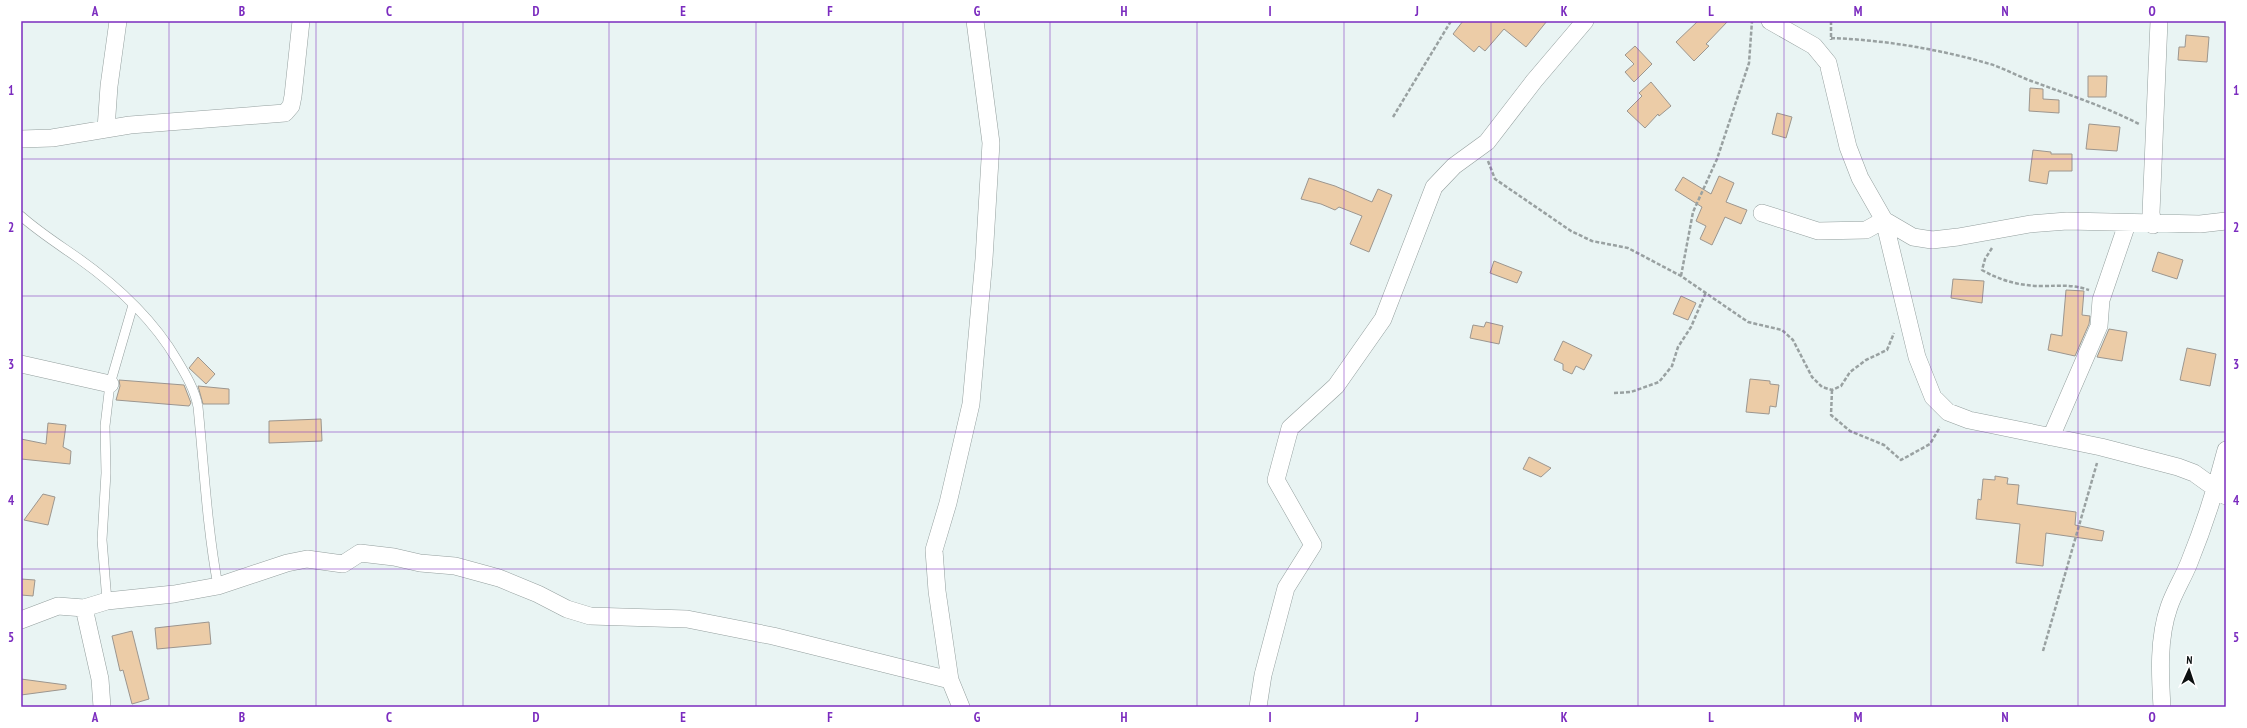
<svg xmlns="http://www.w3.org/2000/svg" width="2247" height="728" viewBox="0 0 2247 728" font-family="'PT Sans Narrow',sans-serif">
<style>
.building{fill:#eccca7;stroke:#9c968f}
.lines{fill:none;stroke-linecap:round;stroke-linejoin:round}
.service-casing{stroke:#949f9e;stroke-width:10}
.minor-casing{stroke:#949f9e;stroke-width:18}
.path{stroke:#99a1a1;stroke-width:2.5;stroke-dasharray:4 2;stroke-linecap:butt}
.service{stroke:#fff;stroke-width:9}
.minor{stroke:#fff;stroke-width:17}
.grid{fill:none;stroke:#7b2cbf;stroke-width:1;stroke-opacity:0.55}
.neatline{fill:none;stroke:#7b2cbf;stroke-width:1.5}
.grid-label{font-size:13px;text-anchor:middle;font-weight:bold;fill:#7b2cbf}
</style>
<rect width="100%" height="100%" fill="#e9f4f3"/>
<!-- building -->
<path class="building" d="M1463 21H1547L1526 47 1504 29 1485 51 1479 46 1474 52 1453 34Z
M1698 21H1728L1706 44 1709 46 1694 61 1676 42Z
M2186 35 2209 37 2207 62 2178 60 2179 47H2185Z
M1635 46 1652 64 1634 82 1625 72 1634 64 1625 55Z
M2088 76H2107L2106 97H2088Z
M1651 82 1671 106 1659 116 1658 114 1645 128 1627 111 1642 96 1639 93Z
M2030 88 2043 89V99L2059 100V113L2029 111Z
M1777 113 1792 117 1786 138 1772 134Z
M2089 124 2120 127 2117 151 2086 149Z
M2033 150 2051 152V154H2072V171H2049L2047 184 2029 181Z
M1719 176 1734 183 1726 202 1747 210 1741 224 1725 217 1712 245 1700 239 1706 226 1696 221 1702 207 1675 190 1683 177 1711 194Z
M1309 178 1335 186 1372 202 1378 189 1392 195 1369 252 1350 244 1362 216 1339 207 1335 210 1321 204 1301 199Z
M2158 252 2183 260 2177 279 2152 271Z
M1494 261 1522 272 1517 283 1490 273Z
M1953 279 1984 281 1982 303 1951 298Z
M2066 290 2084 291 2082 315 2090 316 2089 324 2075 356 2048 350 2051 334 2062 336Z
M1681 296 1696 303 1688 320 1673 314Z
M1486 322 1503 326 1499 344 1470 338 1473 325 1484 327Z
M2109 329 2127 332 2122 361 2097 357Z
M1563 341 1592 355 1584 370 1576 366 1572 374 1563 370V364L1554 360Z
M2187 348 2216 354 2210 386 2180 380Z
M198 357 215 374 206 384 189 368Z
M1750 379 1770 381V384L1779 385 1776 407 1770 406 1769 414 1746 412Z
M119 380 184 385 191 403 189 406 116 400 120 386Z
M198 386 229 389V404H203Z
M321 419 322 441 269 443V421Z
M48 423 66 425 63 447 71 451 70 464 21 459V439L46 444Z
M1529 457 1551 468 1541 477 1523 469Z
M1995 476 2008 478 2007 484 2019 485 2017 504 2076 512 2075 525 2104 531 2102 541 2046 533 2043 566 2016 563 2020 524 1976 519 1978 499 1981 500 1983 479 1995 480Z
M43 494 55 497 48 525 24 520Z
M21 579 35 580 33 596 21 595Z
M209 622 211 644 157 649 155 628Z
M132 631 149 699 132 704 123 670 120 671 112 636Z
M21 679 66 685V689L21 695Z"/>
<g class="lines">
<!-- service casing -->
<g class="service-casing">
<path id="service" d="M21 216C39 232 58 244 78 258 116 285 153 319 177 360 186 375 195 390 198 407 204 467 207 527 218 586
M107 601 102 540 106 473 105 426 110 384 133 305"/>
</g>
<!-- minor casing -->
<g class="minor-casing">
<path id="minor" d="M1770 21 1814 46 1828 63 1848 147 1860 178 1884 220 1917 357 1933 397 1948 412 1969 420 2101 447 2178 467 2194 473 2226 496
M106 129 109 86 118 21
M21 139 52 138 130 125 285 113 291 106 293 96 301 21
M1762 213 1818 231 1866 230 1884 220 1913 237 1932 240 1958 237 2030 224 2067 221 2200 224 2226 221
M2153 225 2151 213 2159 21
M21 364 110 384
M2051 437 2099 326 2101 300 2127 224
M84 608 100 679 102 707
M21 620 58 606 84 608 107 601 174 594 218 586 287 563 307 559 343 564 360 553 394 557 420 563 455 566 499 578 538 594 567 609 590 616 687 619 773 636 950 680
M961 707 950 680 937 591 934 550 948 503 971 404 984 259 991 143 975 21
M1258 707 1263 675 1286 588 1313 545 1276 480 1290 428 1336 386 1383 319 1434 187 1454 166 1487 142 1534 81 1585 21
M2162 707C2160 675 2158 638 2169 607 2174 592 2183 578 2189 563 2204 526 2216 489 2226 450"/>
</g>
<!-- path -->
<path class="path" d="M1831 21V40
M1831 38C1884 40 1939 49 1990 64 2006 69 2021 78 2037 83 2072 96 2106 107 2139 124
M1393 117 1451 21
M1488 161 1495 179 1571 231 1592 241 1628 248 1681 276 1748 322 1782 330 1793 340 1812 377 1822 387 1832 390 1841 386 1850 372 1866 360 1887 350 1894 333
M1992 248 1985 259 1982 270C2001 281 2021 286 2042 286 2061 286 2071 284 2089 290
M1681 276 1693 212 1717 159 1749 63 1752 21
M1832 390 1831 415 1850 431 1884 445 1901 460 1930 444 1940 427
M1614 393 1631 392 1659 382 1672 366 1678 347 1691 327 1706 292
M2043 651 2097 463"/>
<!-- service -->
<use href="#service" class="service"/>
<!-- minor -->
<use href="#minor" class="minor"/>
</g>
<!-- grid -->
<path class="grid" d="M169 21V707M316 21V707M463 21V707M609 21V707M756 21V707M903 21V707M1050 21V707M1197 21V707M1344 21V707M1491 21V707M1638 21V707M1784 21V707M1931 21V707M2078 21V707M21 159H2226M21 296H2226M21 432H2226M21 569H2226"/>
<!-- border -->
<rect width="2247" height="728" fill="none" stroke="#ffffff" stroke-width="44"/>
<!-- north arrow -->
<g transform="translate(2189 670) rotate(3)" stroke="#ffffff" stroke-width="3" paint-order="stroke">
<path d="M0-3L7 15L0 10L-7 15Z" fill="#0c1010"/>
<text y="-6" font-size="11" font-weight="bold" text-anchor="middle" fill="#0c1010">N</text>
</g>
<rect x="22" y="22" width="2203" height="684" class="neatline"/>
<g class="grid-label">
<text x="95" y="16">A</text>
<text x="242" y="16">B</text>
<text x="389" y="16">C</text>
<text x="536" y="16">D</text>
<text x="683" y="16">E</text>
<text x="830" y="16">F</text>
<text x="977" y="16">G</text>
<text x="1124" y="16">H</text>
<text x="1270" y="16">I</text>
<text x="1417" y="16">J</text>
<text x="1564" y="16">K</text>
<text x="1711" y="16">L</text>
<text x="1858" y="16">M</text>
<text x="2005" y="16">N</text>
<text x="2152" y="16">O</text>
<text x="11" y="95">1</text>
<text x="2236" y="95">1</text>
<text x="11" y="232">2</text>
<text x="2236" y="232">2</text>
<text x="11" y="369">3</text>
<text x="2236" y="369">3</text>
<text x="11" y="505">4</text>
<text x="2236" y="505">4</text>
<text x="11" y="642">5</text>
<text x="2236" y="642">5</text>
<text x="95" y="722">A</text>
<text x="242" y="722">B</text>
<text x="389" y="722">C</text>
<text x="536" y="722">D</text>
<text x="683" y="722">E</text>
<text x="830" y="722">F</text>
<text x="977" y="722">G</text>
<text x="1124" y="722">H</text>
<text x="1270" y="722">I</text>
<text x="1417" y="722">J</text>
<text x="1564" y="722">K</text>
<text x="1711" y="722">L</text>
<text x="1858" y="722">M</text>
<text x="2005" y="722">N</text>
<text x="2152" y="722">O</text>
</g>
</svg>
